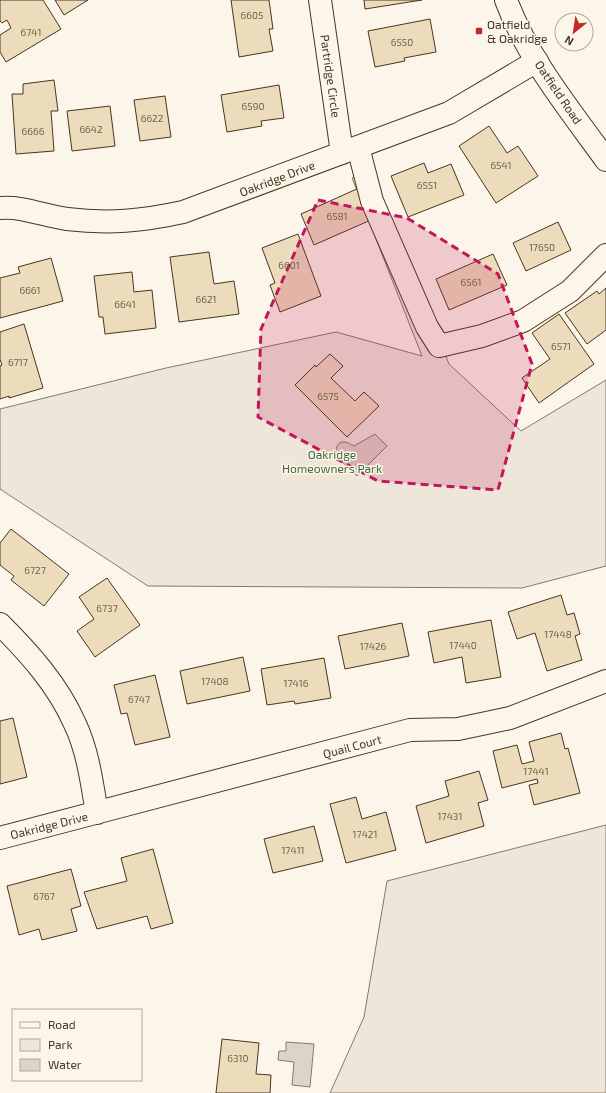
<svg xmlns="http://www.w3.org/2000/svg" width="606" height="1093" viewBox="0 0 606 1093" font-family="'Exo 2',sans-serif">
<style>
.green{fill:#ede6d9;stroke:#887966}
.water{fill:#dcd4c6;stroke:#887966}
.building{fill:#ecdcbc;stroke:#4a3520}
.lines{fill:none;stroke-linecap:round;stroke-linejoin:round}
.minor-casing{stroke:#4a3520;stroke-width:24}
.major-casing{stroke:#4a3520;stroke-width:24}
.minor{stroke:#fbf6e9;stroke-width:22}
.major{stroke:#fbf6e9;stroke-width:22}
.marked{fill:#c2185b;fill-opacity:0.2;stroke:#c2185b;stroke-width:3;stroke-dasharray:8 5;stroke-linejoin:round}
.poi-dot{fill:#c62828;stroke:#fbf6e9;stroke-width:1.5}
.labels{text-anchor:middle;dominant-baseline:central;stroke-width:3;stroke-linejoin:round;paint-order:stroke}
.number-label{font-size:10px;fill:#725f47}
.poi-label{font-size:12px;fill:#4a3520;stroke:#fbf6e9;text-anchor:start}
.street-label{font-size:12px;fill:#4a3520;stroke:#fbf6e9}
.park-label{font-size:12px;fill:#436837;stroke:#fbf6e9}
</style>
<rect width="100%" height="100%" fill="#fbf6e9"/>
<!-- green -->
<path class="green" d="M372 170 449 364 521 431 606 380V566L522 588 148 586 0 489V409L166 368 336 332 422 356 352 178Z
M606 825V1093H330L364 1017 387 881Z"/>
<!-- water -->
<path class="water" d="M375 434 387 446 357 476 337 457C335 450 336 441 345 442 348 442 351 445 354 446Z
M286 1042 314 1044 310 1087 292 1085 294 1062 278 1060 279 1051H286Z"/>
<!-- building -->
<path class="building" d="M0 0H43L61 29 6 62 0 52V35L11 28 7 20 2 23 0 21Z
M55 0H88L64 15Z
M231 0H269L273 29H269L273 51 239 57Z
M364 0H422L365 9Z
M430 19 436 52 404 58 405 61 375 67 368 31Z
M54 80 58 111H51L54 151 16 154 12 94H23V84Z
M279 85 284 118 261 121 262 126 227 132 221 95Z
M165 96 171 137 140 141 134 100Z
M110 106 115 146 72 151 67 111Z
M489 126 507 153 518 146 538 176 496 203 459 146Z
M424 163 428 173 451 164 464 195 408 217 391 176Z
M359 188 373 219 314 245 301 214Z
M558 222 571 250 526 271 513 243Z
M298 234 321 296 280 312 270 285 275 283 262 248Z
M209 252 214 284 234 281 239 314 179 322 170 257Z
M493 254 507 285 449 310 436 279Z
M51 258 63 301 0 318V278L20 273 18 267Z
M132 272 134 292 152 290 156 328 105 334 103 317H99L94 276Z
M606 288V330L587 344 565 313 597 291 599 294Z
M559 314 594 364 539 403 522 378 550 359 532 333Z
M24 324 43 388 9 398V396L0 399V366L2 365 0 359V332Z
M330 354 343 366 331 378 355 401 364 392 379 406 347 437 295 385 315 365 316 367Z
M11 529 69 574 44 606 11 580 14 576 0 565V543Z
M107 578 140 625 95 657 77 631 94 619 79 597Z
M561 595 567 615 574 613 580 634 575 636 582 660 547 671 535 633 517 639 508 612Z
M491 620 501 677 466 683 462 657 434 663 428 632Z
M402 623 409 656 345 669 338 636Z
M243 657 250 691 187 704 180 671Z
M324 658 331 698 295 704 294 701 267 705 261 669Z
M155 675 170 737 135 745 127 713 121 714 114 685Z
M13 718 27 777 0 784V721Z
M561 733 565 749 568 748 580 793 534 805 529 785 538 783 537 779 502 788 493 751 517 745 522 764 534 761 529 742Z
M479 771 488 800 478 803 484 826 426 843 416 806 449 796 445 781Z
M356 797 362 819 386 812 396 850 346 863 330 804Z
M314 826 323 861 273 873 264 839Z
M153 849 173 923 151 929 147 916 97 929 84 892 127 881 121 858Z
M71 869 81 906 71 909 77 931 42 940 39 929 19 935 7 886Z
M222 1039 259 1043 256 1074 271 1075 270 1093H216Z"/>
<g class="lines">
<!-- minor casing -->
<g class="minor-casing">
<path id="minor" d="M320 0 342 153
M358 147 372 201 427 327 439 346 482 336 523 321 570 291 606 255
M0 208C23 206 44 216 67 219 109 224 142 221 183 212L449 113 537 61
M0 624C29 653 58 685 75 724 88 751 92 784 97 813
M0 838 410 730 458 729 510 718 606 681"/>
</g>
<!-- major casing -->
<g class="major-casing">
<path id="major" d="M506 0C528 59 570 110 606 160"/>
</g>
<!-- minor -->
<use href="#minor" class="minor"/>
<!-- major -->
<use href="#major" class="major"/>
</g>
<!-- marked area -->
<path class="marked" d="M318 200 407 218 498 274 532 364 498 490 378 481 258 417 261 329Z"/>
<!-- markers -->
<rect class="poi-dot" x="475" y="27" width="8" height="8" rx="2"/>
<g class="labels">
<!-- number labels -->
<g class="number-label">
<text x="252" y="15">6605</text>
<text x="31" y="32">6741</text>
<text x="402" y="42">6550</text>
<text x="253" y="106">6590</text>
<text x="152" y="118">6622</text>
<text x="91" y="129">6642</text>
<text x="33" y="131">6666</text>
<text x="501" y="165">6541</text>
<text x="427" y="185">6551</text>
<text x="337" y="216">6581</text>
<text x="542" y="247">17650</text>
<text x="289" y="265">6601</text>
<text x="471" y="282">6561</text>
<text x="30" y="290">6661</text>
<text x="206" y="299">6621</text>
<text x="125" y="304">6641</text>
<text x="561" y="346">6571</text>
<text x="18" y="362">6717</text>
<text x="328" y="396">6575</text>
<text x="35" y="570">6727</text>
<text x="107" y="608">6737</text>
<text x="558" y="634">17448</text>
<text x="463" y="645">17440</text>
<text x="373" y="646">17426</text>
<text x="215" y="681">17408</text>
<text x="296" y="683">17416</text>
<text x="139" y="699">6747</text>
<text x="536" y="771">17441</text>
<text x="450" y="816">17431</text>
<text x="365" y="834">17421</text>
<text x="293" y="850">17411</text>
<text x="44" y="896">6767</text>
<text x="238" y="1058">6310</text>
</g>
<!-- poi labels -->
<g class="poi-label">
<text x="487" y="24">Oatfield<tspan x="487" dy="14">&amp; Oakridge</tspan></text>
</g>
<!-- street labels -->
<g class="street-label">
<text transform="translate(331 76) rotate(82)">Partridge Circle</text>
<text transform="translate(559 92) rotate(56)">Oatfield Road</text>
<text transform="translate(277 178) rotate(-21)">Oakridge Drive</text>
<text transform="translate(352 746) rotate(-15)">Quail Court</text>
<text transform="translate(49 825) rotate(-14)">Oakridge Drive</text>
</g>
<!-- park labels -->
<g class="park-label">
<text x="332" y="454">Oakridge<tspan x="332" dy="14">Homeowners Park</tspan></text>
</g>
</g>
<!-- legend -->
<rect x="12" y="1009" width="130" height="72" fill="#fbf6e9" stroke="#b4a999"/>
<rect x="20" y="1022" width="20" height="6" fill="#fbf6e9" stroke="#b4a999"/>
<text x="48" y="1029" font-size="12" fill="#4a3520">Road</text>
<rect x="20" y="1039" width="20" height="12" fill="#ede6d9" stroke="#b4a999"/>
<text x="48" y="1049" font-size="12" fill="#4a3520">Park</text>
<rect x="20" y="1059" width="20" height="12" fill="#dcd4c6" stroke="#b4a999"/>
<text x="48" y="1069" font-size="12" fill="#4a3520">Water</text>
<!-- north arrow -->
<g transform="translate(574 32) rotate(210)"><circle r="19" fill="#fbf6e9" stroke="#b4a999"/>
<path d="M0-3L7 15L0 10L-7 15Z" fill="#c62828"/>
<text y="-6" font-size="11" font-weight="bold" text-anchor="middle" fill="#4a3520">N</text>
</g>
</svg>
